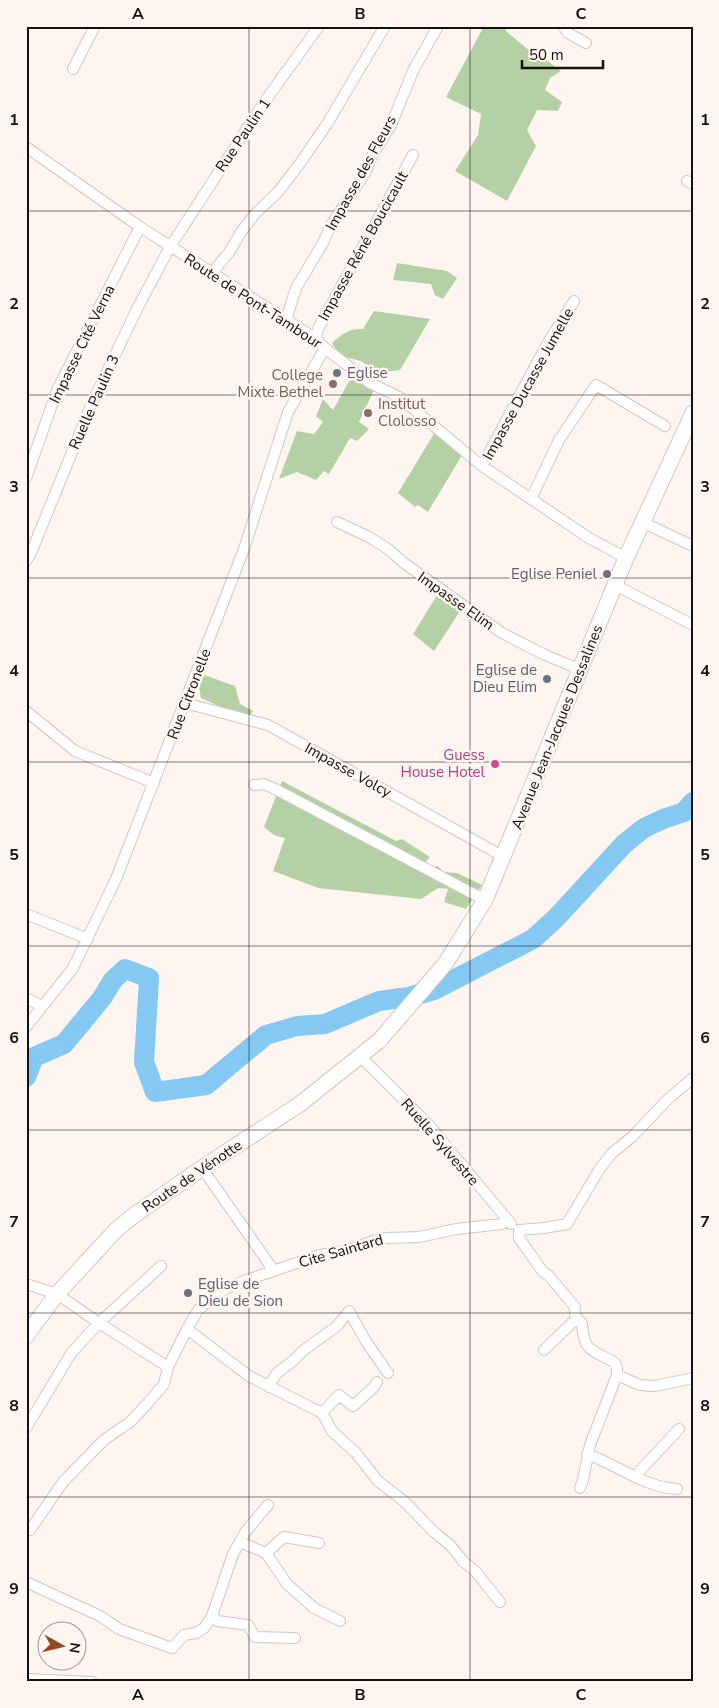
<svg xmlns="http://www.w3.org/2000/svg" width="719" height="1708" viewBox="0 0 719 1708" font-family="'Nunito Sans',sans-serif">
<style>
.green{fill:#b4d0a5}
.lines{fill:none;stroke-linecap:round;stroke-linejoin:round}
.river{stroke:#85c9f2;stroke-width:20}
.street-casing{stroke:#d4c5be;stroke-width:12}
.secondary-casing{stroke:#d4c5be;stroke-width:17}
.street{stroke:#fff;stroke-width:10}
.secondary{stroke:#fff;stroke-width:15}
.grid{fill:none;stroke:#16110f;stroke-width:1;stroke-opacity:0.55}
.worship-dot{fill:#6b7280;stroke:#fef5f1;stroke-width:2}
.education-dot{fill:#8d6e63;stroke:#fef5f1;stroke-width:2}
.hotel-dot{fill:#d1479c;stroke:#fef5f1;stroke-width:2}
.labels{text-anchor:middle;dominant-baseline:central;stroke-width:5;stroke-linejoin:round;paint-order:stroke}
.street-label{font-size:15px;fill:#16110f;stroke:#fef5f1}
.worship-label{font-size:15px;fill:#5b616d;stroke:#fef5f1;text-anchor:start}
.education-label{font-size:15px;fill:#785e54;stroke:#fef5f1;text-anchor:end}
.hotel-label{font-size:15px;fill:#b23c85;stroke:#fef5f1;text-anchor:end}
.neatline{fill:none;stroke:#16110f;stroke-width:2}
.grid-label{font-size:16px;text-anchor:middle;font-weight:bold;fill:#16110f}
</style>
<rect width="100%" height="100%" fill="#fef5f1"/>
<!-- green -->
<path class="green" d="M484 26H506V31L531 52H536L561 71 550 78 545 90 562 102 558 111 537 110 527 130 536 146 507 201 455 171 478 135 481 114 446 97Z
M397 263 447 271 457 278 443 299 435 295 431 284 393 280Z
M374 311 430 319 400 370 378 373 361 361 340 356 332 343C342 334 349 328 363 329Z
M352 376 375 388 359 422 369 429 357 441 350 438 329 474 324 471 316 480 297 472 279 479 297 431 314 434 323 422 316 416 323 399 333 410Z
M435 432 462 455 428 512 418 505 415 507 398 493Z
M439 592 460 611 434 651 413 634Z
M196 672 235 686 240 704 253 711 248 719 201 698Z
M282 781 396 841 402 839 430 857 422 866 427 869 438 866 443 872 457 873 482 885 466 909 444 902 448 889 438 888 421 899 318 888 273 871 285 838 274 835 264 827Z"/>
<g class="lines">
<!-- river -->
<path class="river" d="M26 1077 34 1057 64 1044 102 998 113 980 125 969 149 978 144 1062 155 1092 206 1085 266 1035 297 1026 325 1024 379 1001 409 997 434 990 533 939 556 918 624 844 644 828 663 819 684 812 693 802"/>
<!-- street casing -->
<g class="street-casing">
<path id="street" d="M563 26 568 33 586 43
M73 69 95 26
M26 147 140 227 315 338 325 348 370 383 399 397 482 466 589 538 626 558
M687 181 693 184
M212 273 230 251 241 232 254 215 278 192 301 162 327 124 385 26
M286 320 296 288 323 243 330 227 365 173 372 156 391 125 413 71 438 26
M315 338 319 327 413 155
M482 466 546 346 574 301
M26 478 58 388 140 227
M531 499 559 440 596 385 665 426
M337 522 369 537 388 549 404 563 502 633 543 654 581 670
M642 522 693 546
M26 561 31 553 92 403 138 307 170 247 263 104 319 26
M615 585 693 625
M185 703 268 725 504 857
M26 711 75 751 154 783
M254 785 264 784 275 789 485 900
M26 914 88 939
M26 998 42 1006
M26 1027 73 968 116 879 244 549 288 412 325 348
M360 1056 428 1124 511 1224
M202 1168 274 1271
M519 1230V1238L543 1272 549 1276 575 1307C574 1318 577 1316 582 1324 584 1354 593 1349 615 1363L617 1368V1375L640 1385 655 1386 693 1378
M519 1230 544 1228 567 1224 599 1170 611 1154 633 1136 668 1099 693 1078
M26 1284 57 1294 99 1323 168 1367
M187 1329 249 1376 322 1413 332 1431 356 1453 378 1481 405 1502 434 1532 451 1546 463 1561 475 1571 500 1602
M544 1350 576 1319
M269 1387 271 1382 277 1373 294 1360 304 1350 337 1326 349 1311 367 1343 388 1373
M322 1413 339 1395 353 1406 373 1388 377 1382
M26 1428 72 1352 99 1323 161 1266
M587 1454C618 1465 643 1487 677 1489
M635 1476 679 1429
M580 1488 583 1480 590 1445 617 1375
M26 1527 30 1530 63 1482 104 1440 130 1422 148 1403 164 1384 168 1367 187 1329 198 1310 210 1299 229 1287 244 1281 320 1255 345 1251 373 1241 385 1238 419 1237 456 1229 502 1224 508 1220
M240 1542 266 1553 287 1584 314 1608 340 1621
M266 1553 284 1537 319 1543
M26 1582 100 1616 119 1629 172 1648 184 1635 196 1633 204 1628 212 1616 233 1554 246 1531 268 1505
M212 1616 217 1621 248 1625 255 1637 295 1638
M26 1679 92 1682"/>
</g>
<!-- secondary casing -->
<g class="secondary-casing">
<path id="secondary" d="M26 1336 57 1294 116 1230 133 1216 202 1168 300 1104 380 1040 445 964 485 900 626 558 693 413"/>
</g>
<!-- street -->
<use href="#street" class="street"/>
<!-- secondary -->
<use href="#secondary" class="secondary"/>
</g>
<!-- grid -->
<path class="grid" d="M249 26V1682M470 26V1682M26 211H693M26 395H693M26 578H693M26 762H693M26 946H693M26 1130H693M26 1313H693M26 1497H693"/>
<!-- markers -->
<g class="worship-dot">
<circle cx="337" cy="373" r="5"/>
<circle cx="607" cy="574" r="5"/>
<circle cx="547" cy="679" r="5"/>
<circle cx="188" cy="1293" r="5"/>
</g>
<g class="education-dot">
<circle cx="333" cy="384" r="5"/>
<circle cx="368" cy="413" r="5"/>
</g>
<circle class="hotel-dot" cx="495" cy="764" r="5"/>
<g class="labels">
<!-- street labels -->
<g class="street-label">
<text transform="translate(243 135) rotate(-56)">Rue Paulin 1</text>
<text transform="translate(361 173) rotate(-61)">Impasse des Fleurs</text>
<text transform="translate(363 246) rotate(-61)">Impasse Réné Boucicault</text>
<text transform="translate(253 301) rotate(33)">Route de Pont-Tambour</text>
<text transform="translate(82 344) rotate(-64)">Impasse Cité Verna</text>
<text transform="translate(528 384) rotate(-61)">Impasse Ducasse Jumelle</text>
<text transform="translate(94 402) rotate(-66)">Ruelle Paulin 3</text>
<text transform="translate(456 601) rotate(35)">Impasse Elim</text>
<text transform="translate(189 694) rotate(-69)">Rue Citronelle</text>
<text transform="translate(557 727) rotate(-68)">Avenue Jean-Jacques Dessalines</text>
<text transform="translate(348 770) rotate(29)">Impasse Volcy</text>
<text transform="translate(440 1142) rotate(49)">Ruelle Sylvestre</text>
<text transform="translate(192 1176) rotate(-34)">Route de Vénotte</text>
<text transform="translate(341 1251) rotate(-16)">Cite Saintard</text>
</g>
<!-- worship labels -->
<g class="worship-label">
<text x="347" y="373">Eglise</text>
<text x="597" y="574" text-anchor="end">Eglise Peniel</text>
<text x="537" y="670" text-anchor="end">Eglise de<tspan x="537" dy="17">Dieu Elim</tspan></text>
<text x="198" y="1284">Eglise de<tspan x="198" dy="17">Dieu de Sion</tspan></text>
</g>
<!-- education labels -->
<g class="education-label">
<text x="323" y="375">College<tspan x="323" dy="17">Mixte Bethel</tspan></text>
<text x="378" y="404" text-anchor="start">Institut<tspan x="378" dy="17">Clolosso</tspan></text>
</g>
<!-- hotel labels -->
<g class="hotel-label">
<text x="485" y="755">Guess<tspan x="485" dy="17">House Hotel</tspan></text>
</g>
</g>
<!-- border -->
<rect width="719" height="1708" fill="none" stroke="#fef5f1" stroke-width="55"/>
<!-- north arrow -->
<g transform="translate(62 1646) rotate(98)"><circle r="24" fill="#fef5f1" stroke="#a19a97"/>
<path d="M0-4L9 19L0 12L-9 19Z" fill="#904925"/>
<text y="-8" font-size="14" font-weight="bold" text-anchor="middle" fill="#16110f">N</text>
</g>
<!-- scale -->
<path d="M522 60v8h81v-8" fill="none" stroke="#16110f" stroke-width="2.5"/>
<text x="529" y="60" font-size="15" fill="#16110f" stroke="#fef5f1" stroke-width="4" paint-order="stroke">50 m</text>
<rect x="28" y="28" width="664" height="1652" class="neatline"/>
<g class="grid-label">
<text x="138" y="19">A</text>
<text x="360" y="19">B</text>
<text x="581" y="19">C</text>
<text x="14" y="125">1</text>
<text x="705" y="125">1</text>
<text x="14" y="309">2</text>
<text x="705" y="309">2</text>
<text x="14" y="492">3</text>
<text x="705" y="492">3</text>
<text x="14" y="676">4</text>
<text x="705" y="676">4</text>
<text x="14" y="860">5</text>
<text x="705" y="860">5</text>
<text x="14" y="1043">6</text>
<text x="705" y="1043">6</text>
<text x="14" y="1227">7</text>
<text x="705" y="1227">7</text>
<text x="14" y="1411">8</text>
<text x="705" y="1411">8</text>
<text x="14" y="1594">9</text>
<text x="705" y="1594">9</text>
<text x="138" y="1700">A</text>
<text x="360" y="1700">B</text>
<text x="581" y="1700">C</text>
</g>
</svg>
